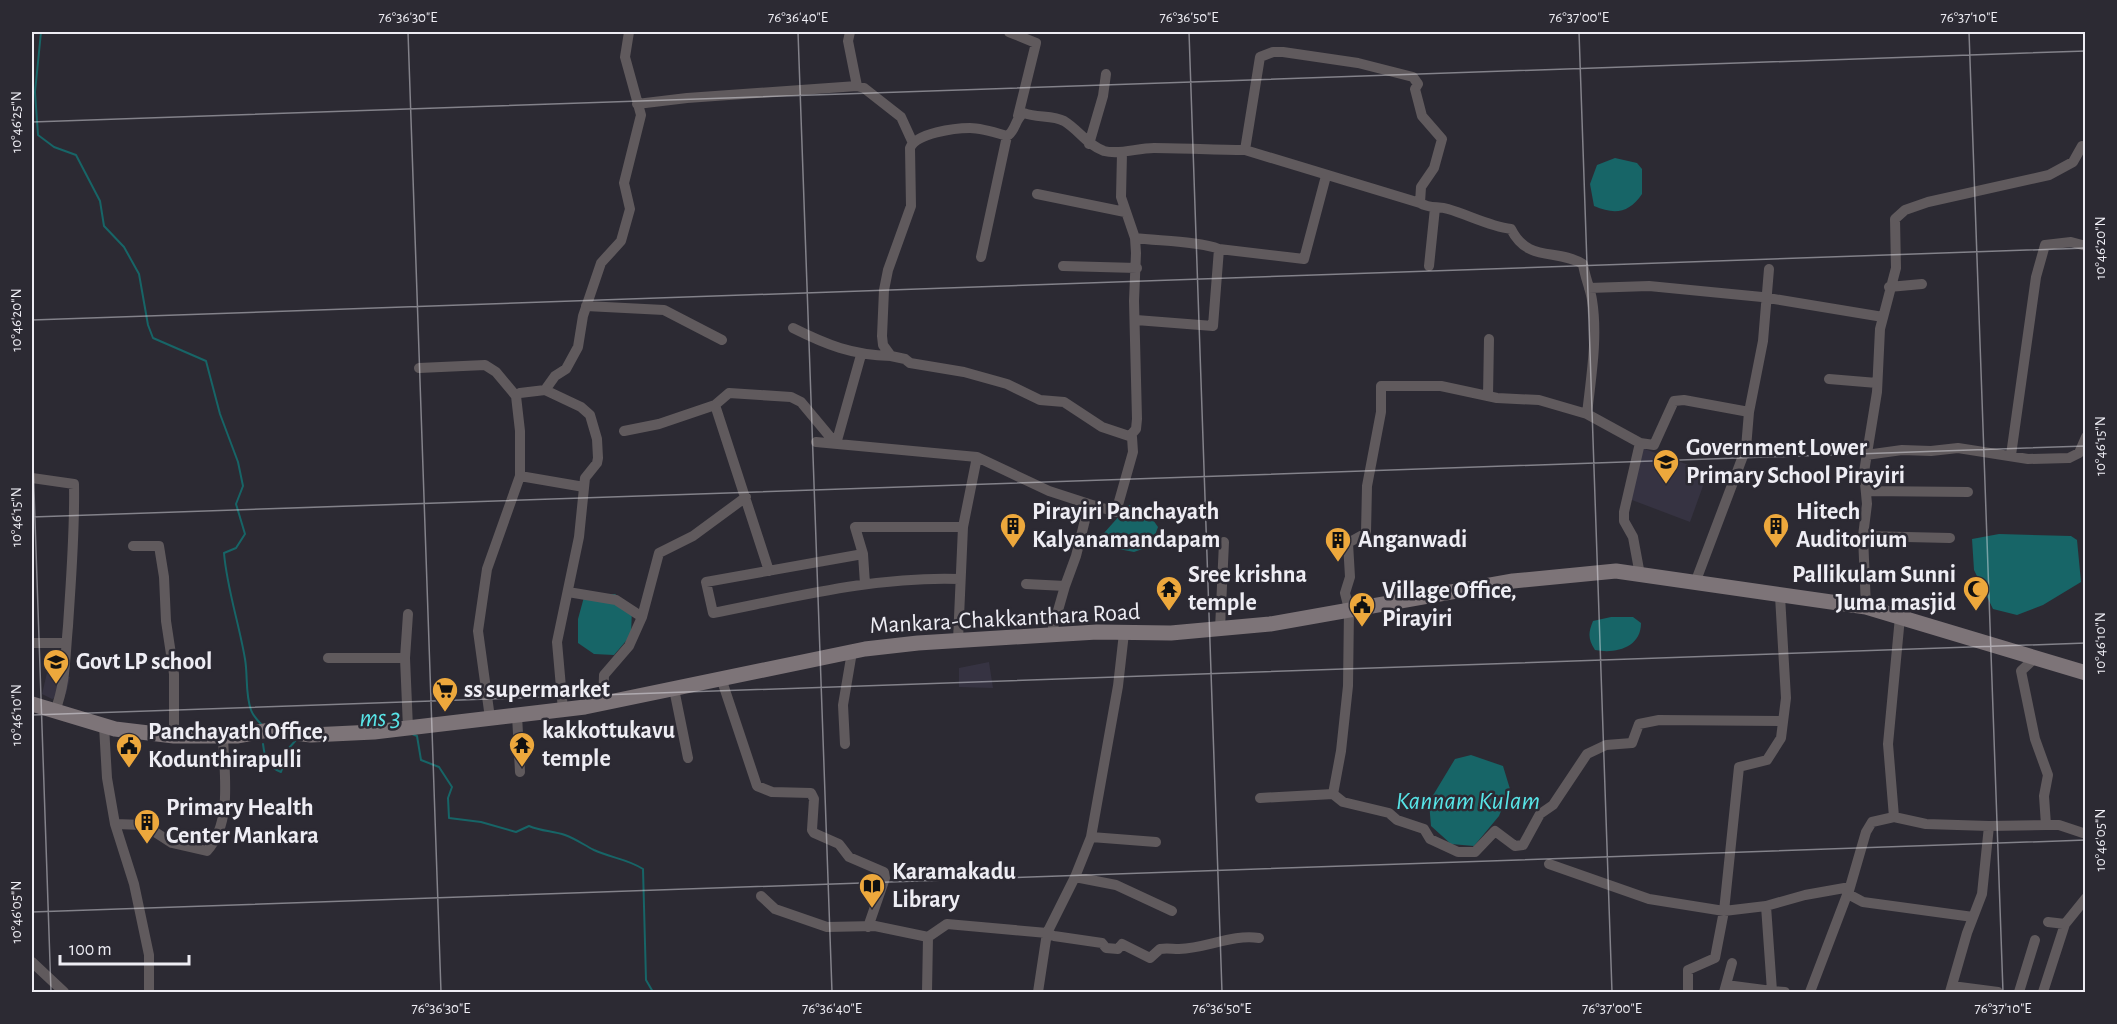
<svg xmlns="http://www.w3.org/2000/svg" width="2117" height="1024" viewBox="0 0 2117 1024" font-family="'Alegreya Sans',sans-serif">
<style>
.built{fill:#363342}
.water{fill:#176567}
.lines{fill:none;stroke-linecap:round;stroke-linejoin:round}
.stream{stroke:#176567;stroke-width:2}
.minor{stroke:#605a5d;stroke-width:10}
.secondary{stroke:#7d7478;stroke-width:15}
.ticks{fill:none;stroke:#eeedf4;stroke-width:1.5;stroke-opacity:0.45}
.labels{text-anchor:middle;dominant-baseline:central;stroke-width:5;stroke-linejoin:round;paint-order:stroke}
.poi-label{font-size:24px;font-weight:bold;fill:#eeedf4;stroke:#2c2a33;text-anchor:start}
.street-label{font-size:24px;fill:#eeedf4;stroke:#2c2a33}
.water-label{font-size:26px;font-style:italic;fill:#57e4e7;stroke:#2c2a33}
.neatline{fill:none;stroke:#eeedf4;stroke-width:2}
.ticks-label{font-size:15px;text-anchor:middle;fill:#eeedf4}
</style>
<rect width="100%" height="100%" fill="#2c2a33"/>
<!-- built -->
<path class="built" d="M1642 448 1708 472 1690 522 1624 497Z
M989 662 993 688 959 687V668Z
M47 673 70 677 66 694 52 699 42 694Z"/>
<!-- water -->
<path class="water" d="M1615 158 1637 163 1642 169V194C1629 213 1615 215 1594 206L1590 184 1597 165Z
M1129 505 1146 510 1158 527 1151 546 1134 552 1103 546 1104 533Z
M1999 534 2071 536 2077 540 2081 582 2043 605 2017 615 1993 609 1974 570 1972 539Z
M615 594 632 608 631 635 614 655 594 654 578 643V619L584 597Z
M1611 617H1633L1641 623C1641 648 1615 654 1595 650 1588 639 1588 633 1593 621Z
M1471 755 1503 766 1510 789 1499 816 1474 846 1451 844 1431 826 1429 802 1455 759Z"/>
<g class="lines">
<!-- stream -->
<path class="stream" d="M41 32 35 92 38 135 54 147 76 155 100 201 104 226 124 247 139 274 148 325 153 338 206 361 220 414 238 462 243 486 236 504 245 534 236 548 224 553C227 589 239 623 245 659 248 676 245 693 251 710 253 716 258 721 262 725
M412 734 417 736 421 760 439 767 452 787 448 798 449 818 481 822 516 832 529 826C541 831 552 831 565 835 576 839 584 845 594 850 611 858 628 859 643 869L646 980 653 992
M263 744C265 759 266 766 281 772L289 748 296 740"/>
<!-- minor -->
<path class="minor" d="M850 32 848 41 857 86
M1009 32 1036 43 1018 116
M637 104 687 98 857 86 864 88 901 117 912 141
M1089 144 1103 96 1106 74
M1245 150 1420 203
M1122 153 1121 197 1135 238 1136 253 1134 301 1137 419 1136 429 1130 436
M1037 194 1125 212
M1135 238C1158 241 1200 241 1219 249L1304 259 1326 176
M981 257 1007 136
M1063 266 1137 268
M1429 266 1435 208
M1889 287 1922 284
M1589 288 1649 286 1762 297 1883 317
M586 306 664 310 722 340
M1136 320 1213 326 1219 249
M793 328C827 345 852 355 891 356
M419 368 485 365 496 372 516 396 520 431V476L487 569 478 631 490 718
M1829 379 1877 383
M516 396 520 393 545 390
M1488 396 1489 339
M715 405 729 393 791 397 801 402 836 444 861 355
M1749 412 1763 341 1769 269
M1587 414 1640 443 1624 512V521L1633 537 1640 575
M624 431 659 424 715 405 769 571
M816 442 977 457 963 527
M1640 443 1654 445 1674 401 1684 400 1749 412 1746 448 1695 583
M1866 455 1902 450 1931 451 1958 448 2028 459 2069 458 2079 453 2086 437
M2011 455 2036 277 2045 245 2071 242 2086 246
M977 457 1049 491 1089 504 1076 556 1065 586
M520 476 584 487
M32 478 74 484C75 531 71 578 68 626 65 656 66 683 55 711
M1866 491 1968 492
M1089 504 1116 512 1133 452 1132 437 1102 427 1064 402 1040 400 1007 384 964 372 910 363 905 359 891 356 883 345 882 336 884 290 888 270 911 206 910 148C916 133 955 128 970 128 981 128 997 133 1007 136 1016 131 1015 118 1024 113 1036 118 1053 115 1064 121 1079 130 1087 145 1104 151 1120 155 1137 148 1154 148 1184 148 1215 150 1245 150L1260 57 1273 52H1283L1358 63 1413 77 1418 84 1415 89 1422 116 1442 139 1434 168 1421 187 1420 203C1430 209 1438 206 1448 209 1469 215 1489 226 1511 229 1528 263 1556 248 1583 264 1585 278 1590 287 1592 300 1598 337 1591 377 1587 414L1539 400 1497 398 1441 386H1381V412L1367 486 1366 533 1348 543 1350 577 1345 593 1349 609 1348 686 1341 751 1333 794 1260 798
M1863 536 1950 538
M133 546H159L164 577 166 621 174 674V736
M863 554 706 582 713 613C795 597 877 576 960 579
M865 584 863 554 855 527H963L958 640
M1026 584 1065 586 1051 635
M568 592 616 600 642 617
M1866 607 1863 536 1867 504 1864 472 1877 392 1880 329 1896 268 1895 219 1905 210 1928 202 2049 175 2073 162 2082 146
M1220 629 1224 542
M32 643H66
M328 658H405
M721 678 757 786 772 792 811 793 814 799 812 830 814 833 839 844 849 857 884 872 885 878 868 927
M674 689 688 758
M603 704 604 675 629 646 642 617 659 553 693 536 746 497
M563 710 557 642 579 537 585 478 597 463 598 458 597 439 590 415 581 407 545 390 555 376 566 369 578 347 583 316 601 263 621 241 630 209 624 183 641 115 625 57 629 32
M517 715 520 772
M104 726 107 778 115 824 134 884 149 955V992
M408 728 405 658 408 614
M845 744 843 705 852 652
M1333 794 1343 802 1389 813 1397 820 1424 829 1430 839 1458 852H1475L1495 831 1515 846 1523 845 1540 814 1553 805 1587 754 1606 745 1632 743 1639 724 1659 720 1783 721
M1894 817 1888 744 1900 617
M115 824 144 825 172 843 207 851C233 822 224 773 223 736
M2046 825H2059L2086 834
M1091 837 1156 842
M1549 864 1649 899 1724 911 1766 906 1805 895 1850 887 1810 992
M1075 877 1116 885 1172 911
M761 896 775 909 827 927 875 926 928 937
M1766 906 1772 991 1785 992
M1973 917 1863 902 1848 894 1866 832 1872 822 1894 817 1926 824 1989 826
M2048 922 2065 924
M32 962 64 992
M1726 985 1772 991
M1952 986 1998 992
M927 992 928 937 947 924 1047 933 1054 936 1102 943 1106 948 1118 949 1122 944 1150 958 1160 949C1167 948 1172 949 1179 949 1207 948 1232 934 1259 938
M1038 992 1047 933 1075 877 1091 837 1118 686 1124 633
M1688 992V970L1715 958 1724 911 1739 767 1767 760 1781 738 1786 698 1780 596
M1724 992 1732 963
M1950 992 1967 933 1982 894 1989 826 2046 825 2044 796 2048 775 2035 739 2021 671 2035 658
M2019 992 2035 940
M2043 992 2065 924 2086 898"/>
<!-- secondary -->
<path class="secondary" d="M32 704 115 729 174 736H238L269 730 311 735 374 732 585 707 865 649 918 643 1097 632 1171 633 1270 624 1513 581 1616 571 1866 607 2086 673"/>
</g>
<!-- ticks -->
<path class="ticks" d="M408 32 441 992M798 32 832 992M1189 32 1222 992M1579 32 1612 992M1969 32 2003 992M32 122 2086 51M32 320 2086 248M32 432 51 992M32 517 2086 446M32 715 2086 643M32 912 2086 840"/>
<!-- icons -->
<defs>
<g id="school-pin" transform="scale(1.35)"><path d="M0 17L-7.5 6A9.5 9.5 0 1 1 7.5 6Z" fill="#eda83c" stroke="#2c2a33"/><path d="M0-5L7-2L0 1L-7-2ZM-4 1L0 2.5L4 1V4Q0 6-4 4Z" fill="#111"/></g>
<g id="building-pin" transform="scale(1.35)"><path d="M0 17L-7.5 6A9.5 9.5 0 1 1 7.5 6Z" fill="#eda83c" stroke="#2c2a33"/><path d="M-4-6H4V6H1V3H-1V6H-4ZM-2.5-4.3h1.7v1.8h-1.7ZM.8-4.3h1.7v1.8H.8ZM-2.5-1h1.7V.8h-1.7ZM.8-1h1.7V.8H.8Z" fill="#111"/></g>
<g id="temple-pin" transform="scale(1.35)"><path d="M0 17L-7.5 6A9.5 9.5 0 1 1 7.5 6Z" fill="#eda83c" stroke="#2c2a33"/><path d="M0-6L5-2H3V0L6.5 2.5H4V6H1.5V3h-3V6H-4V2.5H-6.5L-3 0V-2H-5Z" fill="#111"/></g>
<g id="mosque-pin" transform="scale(1.35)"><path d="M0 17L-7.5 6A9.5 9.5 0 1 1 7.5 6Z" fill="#eda83c" stroke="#2c2a33"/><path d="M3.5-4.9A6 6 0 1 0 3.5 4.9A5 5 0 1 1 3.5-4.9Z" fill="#111"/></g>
<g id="civic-pin" transform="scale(1.35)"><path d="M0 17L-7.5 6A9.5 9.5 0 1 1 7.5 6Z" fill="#eda83c" stroke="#2c2a33"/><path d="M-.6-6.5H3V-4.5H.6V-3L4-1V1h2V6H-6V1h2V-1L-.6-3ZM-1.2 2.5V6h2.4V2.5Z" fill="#111"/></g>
<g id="supermarket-pin" transform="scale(1.35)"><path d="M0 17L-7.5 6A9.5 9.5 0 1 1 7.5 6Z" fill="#eda83c" stroke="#2c2a33"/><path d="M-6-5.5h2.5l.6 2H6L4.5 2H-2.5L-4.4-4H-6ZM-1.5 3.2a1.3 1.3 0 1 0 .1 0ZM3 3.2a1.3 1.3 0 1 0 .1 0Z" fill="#111"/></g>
<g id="library-pin" transform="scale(1.35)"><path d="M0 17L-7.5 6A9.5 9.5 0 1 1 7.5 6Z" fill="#eda83c" stroke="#2c2a33"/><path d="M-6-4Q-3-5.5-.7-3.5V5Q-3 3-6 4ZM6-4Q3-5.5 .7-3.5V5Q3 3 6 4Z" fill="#111"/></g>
</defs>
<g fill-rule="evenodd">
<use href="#school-pin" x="1666" y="462"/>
<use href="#building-pin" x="1013" y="526"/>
<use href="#building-pin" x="1776" y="526"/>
<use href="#building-pin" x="1338" y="540"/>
<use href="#temple-pin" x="1169" y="589"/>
<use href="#mosque-pin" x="1976" y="589"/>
<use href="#civic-pin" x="1362" y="605"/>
<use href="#school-pin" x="56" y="662"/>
<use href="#supermarket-pin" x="445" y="690"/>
<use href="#temple-pin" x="522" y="745"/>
<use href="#civic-pin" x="129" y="746"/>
<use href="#building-pin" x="147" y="822"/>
<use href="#library-pin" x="872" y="886"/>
</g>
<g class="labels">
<!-- poi labels -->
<g class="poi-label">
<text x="1686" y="448">Government Lower<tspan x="1686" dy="28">Primary School Pirayiri</tspan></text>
<text x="1032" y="512">Pirayiri Panchayath<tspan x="1032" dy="28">Kalyanamandapam</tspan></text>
<text x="1796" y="512">Hitech<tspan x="1796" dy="28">Auditorium</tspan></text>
<text x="1358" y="540">Anganwadi</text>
<text x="1188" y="575">Sree krishna<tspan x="1188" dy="28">temple</tspan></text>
<text x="1956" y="575" text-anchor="end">Pallikulam Sunni<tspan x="1956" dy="28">Juma masjid</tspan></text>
<text x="1382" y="591">Village Office,<tspan x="1382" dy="28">Pirayiri</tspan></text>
<text x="76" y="662">Govt LP school</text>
<text x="464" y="690">ss supermarket</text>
<text x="542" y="731">kakkottukavu<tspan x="542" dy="28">temple</tspan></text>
<text x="148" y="732">Panchayath Office,<tspan x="148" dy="28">Kodunthirapulli</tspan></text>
<text x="166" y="808">Primary Health<tspan x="166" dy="28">Center Mankara</tspan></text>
<text x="892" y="872">Karamakadu<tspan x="892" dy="28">Library</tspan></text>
</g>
<!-- street labels -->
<g class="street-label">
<text transform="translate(1005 619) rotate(-3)">Mankara-Chakkanthara Road</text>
</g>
<!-- water labels -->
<g class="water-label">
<text transform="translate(380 718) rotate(-1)">ms 3</text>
<text x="1468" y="801">Kannam Kulam</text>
</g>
</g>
<!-- border -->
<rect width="2117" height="1024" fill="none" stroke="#2c2a33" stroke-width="66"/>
<!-- scale -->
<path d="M60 955v9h129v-9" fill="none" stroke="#eeedf4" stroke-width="3"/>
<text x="69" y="955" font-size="18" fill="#eeedf4" stroke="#2c2a33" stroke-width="4.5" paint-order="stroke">100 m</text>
<rect x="33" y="33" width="2051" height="958" class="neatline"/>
<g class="ticks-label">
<text x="408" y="22">76°36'30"E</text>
<text x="798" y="22">76°36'40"E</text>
<text x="1189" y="22">76°36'50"E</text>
<text x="1579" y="22">76°37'00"E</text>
<text x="1969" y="22">76°37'10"E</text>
<text transform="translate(16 122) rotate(-90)" y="5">10°46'25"N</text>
<text transform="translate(2100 248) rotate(-90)" y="5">10°46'20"N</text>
<text transform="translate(16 320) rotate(-90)" y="5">10°46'20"N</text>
<text transform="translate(2100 446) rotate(-90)" y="5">10°46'15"N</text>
<text transform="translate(16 517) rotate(-90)" y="5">10°46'15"N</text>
<text transform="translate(2100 643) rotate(-90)" y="5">10°46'10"N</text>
<text transform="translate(16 715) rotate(-90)" y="5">10°46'10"N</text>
<text transform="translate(2100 840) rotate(-90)" y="5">10°46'05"N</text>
<text transform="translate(16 912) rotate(-90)" y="5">10°46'05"N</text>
<text x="441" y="1013">76°36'30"E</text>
<text x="832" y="1013">76°36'40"E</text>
<text x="1222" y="1013">76°36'50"E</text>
<text x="1612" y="1013">76°37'00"E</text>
<text x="2003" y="1013">76°37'10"E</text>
</g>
</svg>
